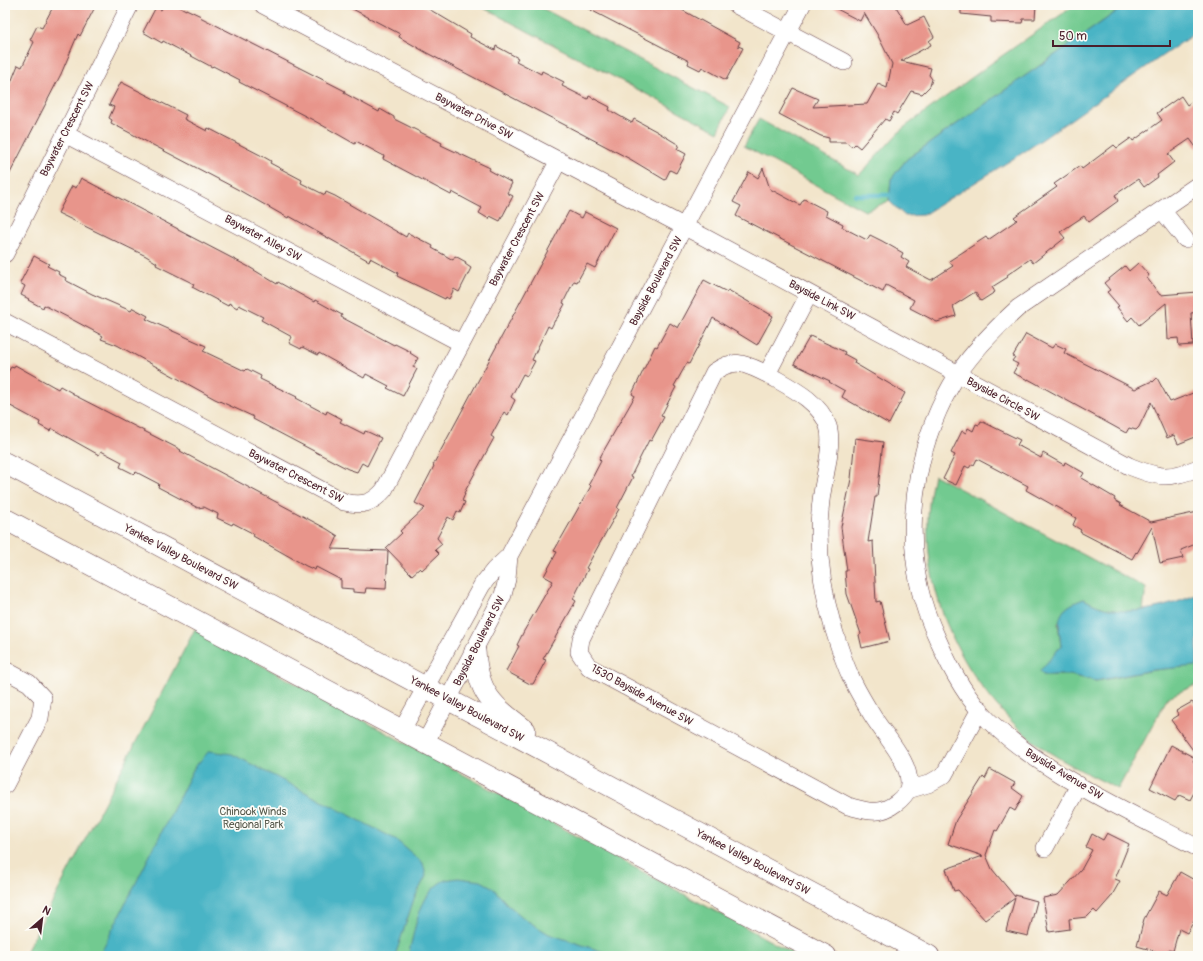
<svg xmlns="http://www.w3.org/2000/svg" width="1203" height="961" viewBox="0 0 1203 961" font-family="Pangolin,sans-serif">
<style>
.green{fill:#72ca90;stroke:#5e745e}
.water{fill:#48b4c5;stroke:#496a78}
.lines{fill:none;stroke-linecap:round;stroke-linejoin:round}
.stream{stroke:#48b4c5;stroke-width:4.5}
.building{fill:#e8958b}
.minor-casing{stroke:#633d43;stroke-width:18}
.major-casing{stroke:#633d43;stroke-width:22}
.minor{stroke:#fff;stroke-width:17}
.major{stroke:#fff;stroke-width:21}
.labels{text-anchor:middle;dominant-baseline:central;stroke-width:3.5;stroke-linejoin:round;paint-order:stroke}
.street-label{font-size:11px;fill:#4a1f2b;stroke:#fdfcf7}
.park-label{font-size:11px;fill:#585b4e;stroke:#fdfcf7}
</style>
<rect width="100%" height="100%" fill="#fdfcf7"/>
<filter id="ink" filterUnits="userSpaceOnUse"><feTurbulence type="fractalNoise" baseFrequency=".025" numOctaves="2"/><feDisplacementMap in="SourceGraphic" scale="8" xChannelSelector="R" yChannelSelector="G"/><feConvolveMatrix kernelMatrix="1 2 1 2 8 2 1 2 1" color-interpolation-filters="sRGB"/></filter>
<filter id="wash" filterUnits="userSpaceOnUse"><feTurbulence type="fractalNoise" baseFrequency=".012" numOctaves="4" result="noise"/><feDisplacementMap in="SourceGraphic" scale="16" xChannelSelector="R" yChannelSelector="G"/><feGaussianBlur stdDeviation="0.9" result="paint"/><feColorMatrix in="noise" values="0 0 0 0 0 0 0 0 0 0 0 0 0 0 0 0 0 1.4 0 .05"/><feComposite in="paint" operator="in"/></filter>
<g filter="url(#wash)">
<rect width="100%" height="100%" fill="#f2e5cb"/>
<!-- green -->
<path class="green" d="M478 5H536L730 107 718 132Z
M1075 5H1126L907 159 891 179 889 201 865 211 744 146 759 119 859 175 902 129 993 62Z
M934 475 1146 588 1143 610C1123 614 1101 610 1084 599L1058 623 1061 646 1041 671 1043 675H1070L1096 681 1153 670 1198 665V684L1168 697 1118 789C1087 773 1052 758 1025 734 953 670 911 571 934 475Z
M195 629 798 956H24Z"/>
<!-- water -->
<path class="water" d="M1126 5H1198V31L1024 152 923 215 905 216 889 201 891 179 907 159Z
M1198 594 1197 666 1153 670 1096 681 1070 675H1043L1040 671 1061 646C1058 620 1055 609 1084 599 1119 621 1162 609 1198 594Z
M209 751 232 754 395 839 423 863 426 876 414 899 395 956H99L194 768Z
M458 878 481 881 492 887 507 904 526 920 549 934 616 956H408C415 931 418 895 443 881 447 879 453 879 458 878Z"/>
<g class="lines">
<!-- stream -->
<path class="stream" d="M855 195H890"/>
</g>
<g id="blocks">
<!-- building -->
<path class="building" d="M54 5H87L94 9 80 36 78 34 61 74 5 183V97L18 65 22 67 34 42 30 40 37 26 42 28Z
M164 5H176L186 10V9L201 16 200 17 345 91 344 93 379 112 380 109 394 117V119L442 143 441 145 490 168 489 170 512 183 507 193 513 196 500 221 490 216 489 219 479 213 482 208 452 192 451 195 383 159 384 156 356 141 355 144 313 120 239 82 240 80 213 66 212 67 163 41 162 43 143 32 156 7 161 10Z
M345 5H422L471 34 470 37 495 50 496 46 518 58 516 61 541 74 542 71 564 82 562 86 588 99 589 96 610 107 609 110 632 123 634 119 656 131 679 145 677 149 686 154 676 173 670 170 665 180 630 159 427 53 399 37 400 34Z
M581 5H673L740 42 738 46 743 48 726 80 702 67 700 70 688 64 689 61Z
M829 5H895L907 25 924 17 934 37 929 41 931 45 901 61 931 68 929 75 932 79 930 86 922 94 911 91 897 114 894 112 889 121 885 119 860 148 855 144 852 147 846 142H829V138L821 136 779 114 793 88 818 99 813 107 867 104 878 84 887 88 892 64 877 34 864 13 860 21Z
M961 5H1036L1035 19H1023L1022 23 991 22V17L961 14Z
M121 82 186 115 184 119 207 131 208 128 264 157 271 161 270 163 302 180 301 183 325 195 326 192 335 196 406 237 408 233 433 246 432 248 453 260 455 256 466 262 465 264 471 268 459 292 454 289 449 299 446 297 445 299 397 276 398 273 370 258 369 261 289 216 288 218 237 189 111 123 112 120 109 118 114 107 109 105Z
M1181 96 1187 105 1198 97V150L1190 139 1168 154 1174 162 1157 175 1158 177 1144 187 1138 179 1115 195 1118 201 1089 222 1084 216 1060 232 1065 238 1033 263 1030 259 1007 275 1008 277 992 287 995 292 981 301 975 292 953 306 956 316 937 322 910 308 914 300 886 285 883 292 736 216 741 206 733 202 749 172 758 178 763 168 770 189 800 205 804 199 827 211 826 215 843 224 842 227 867 240 870 235 882 241 903 253 901 257 909 262 906 267 931 280 953 266 949 261 986 237 988 240 1017 220 1014 217 1057 187 1054 184 1080 166 1082 169 1114 145 1117 148 1131 138 1133 141 1162 120 1157 113Z
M81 178 178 229V230L249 267 277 284 278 282 314 302 315 300 342 315 341 317 394 345 395 344 411 352 410 353 418 358 413 367 417 369 403 396 387 388 389 386 366 374 364 378 319 353 318 355 302 347 301 349 289 343 292 337 261 320 263 317 239 305 237 308 229 303 228 306 192 287 194 284 156 265 157 263 146 256 58 213 72 186 76 188Z
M569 211 582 218 585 212 616 228 595 268 587 264 577 282 574 281 563 303 565 304 556 320H555L551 328 548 326 537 349 532 360 535 361 527 376 523 374 511 397 515 400 508 415 504 412 491 436 494 438 464 493 465 494 462 501 465 502 460 513 457 511 453 520 448 517 437 538 442 544 435 550 439 554 422 570 420 568 412 575 386 548 402 533 400 531 425 508 415 503 434 466 433 465Z
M34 256 49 264 47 266 59 272 58 274 66 278 65 280 92 294 131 311 133 308 148 316 146 319 206 346 203 351 245 371 247 369 261 376 260 379 297 397 296 398 326 414 327 411 342 419 340 422 364 434 365 431 368 432 381 438 367 466 362 463 357 472 348 469 253 419 254 417 215 399 117 345 101 339 103 336 75 321 44 305 43 308 28 300 29 299 21 295 25 286 20 283Z
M1138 263 1149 275 1147 278 1160 295 1198 292V312L1191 313 1193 345 1179 346 1178 338 1168 339 1166 303 1139 325 1132 317 1128 321 1117 307 1119 306 1107 292 1110 290 1104 283 1125 266 1129 271Z
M704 280 727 292 728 290 773 316 757 345 713 318 689 364 687 363 674 386 676 387 661 416 664 417 651 441 649 440 631 476 633 477 617 508 619 509 586 568 588 569 573 599 576 601 543 659 546 660 533 684H530L506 671 519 646 517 645 524 631 553 581 544 576 557 552 554 551 591 486 589 484 601 461 599 459 635 396 632 394 655 346 657 347 670 323 678 328Z
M1026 334 1052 348 1055 344 1066 349 1064 353 1135 389 1152 381 1153 382 1157 378 1170 402 1198 391V436L1178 444 1174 435 1167 438 1151 402 1139 427 1136 430 1129 428 1126 433 1028 379V380L1013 373 1018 364 1012 361 1015 357 1013 356Z
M810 336 845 352 844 354 855 360 854 363 905 393 889 424 842 397 845 391 829 382 830 381 794 364Z
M15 365 58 389 60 386 74 394V395L181 450 180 451 327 529 338 536 332 549 388 551 386 589 366 588 365 593 353 592V589L341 588V580L316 567 315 570 306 566 253 536 254 534 233 523 232 525 217 518 218 514 204 507 198 508 158 487 159 484 136 472 134 474 120 467 122 462 101 451 99 455 51 428 50 431 39 425 40 422 5 403V377L11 367 14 368Z
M981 421 1020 440 1017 445 1041 458 1043 453 1064 465 1065 462 1084 473 1081 478 1115 498 1114 500 1121 504 1120 505 1151 522 1198 512V543L1181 550 1183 558 1160 563 1152 527 1137 553 1136 552 1132 559 1080 532 1081 530 1073 525 1076 518 1026 490 1028 486 977 459 974 465 972 464 969 468 965 466 956 485 943 479 955 455 951 453 962 431 966 433 968 428 973 431 976 424 979 425Z
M855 438 883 442 877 497H875L868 542 873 541 876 602 880 601 890 641 862 648 859 635 861 634 847 594 845 571H847L841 527 851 479Z
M1192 702 1198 709V757L1171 720 1179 715 1176 711Z
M1171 745 1195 758 1193 761 1198 764V785L1190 800 1179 795 1175 801 1150 788Z
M990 769 1015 783 1012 788 1023 796 1015 811 1010 808 997 831 995 830 986 855 992 869 1015 897V895L1037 901 1028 936 1006 931 1015 898 985 920 958 890 954 891 946 869 983 856 948 844 956 820 983 777 985 779Z
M1107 833 1129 844 1115 879 1120 881 1111 897 1097 913 1094 910 1087 917 1069 919 1070 929 1049 932 1043 898 1058 895 1081 870 1092 850 1086 847 1092 834 1103 840Z
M1180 872 1198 882V914L1187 933 1179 929 1173 951 1169 950 1168 955 1137 946 1144 919 1159 891 1167 895Z"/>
</g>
</g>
<g filter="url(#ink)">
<use href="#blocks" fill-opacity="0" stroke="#633d43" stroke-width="1"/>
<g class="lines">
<!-- minor casing -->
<g class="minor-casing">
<path id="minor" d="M263 5 704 237 1129 466C1159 478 1168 480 1198 468
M736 5 844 62
M65 134 461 343
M1198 185 1018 308C996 328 974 350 958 374 919 435 904 515 919 586 923 605 930 623 938 640 950 668 967 699 989 721 1049 777 1126 810 1198 848
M1162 210 1185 239
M5 254 130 5
M5 322 344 502C362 506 372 504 384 490L559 160
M767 374C789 387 819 400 828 426 834 444 823 481 821 501 816 543 821 586 833 627 838 643 843 660 850 675 856 689 864 702 872 715 883 734 915 766 908 789 906 794 900 800 896 803 879 816 867 811 848 806L589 667 579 652 581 639 714 372C736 357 745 364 767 374L809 294
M5 670 29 683 43 698 40 718 5 785
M402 730 482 585 494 570 509 556 802 5
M425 743 503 595 507 579 509 556
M908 790 928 784 944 775 980 709
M1045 848 1079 785"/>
</g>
<!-- major casing -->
<g class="major-casing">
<path id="major" d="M5 463 929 956
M5 519 826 956
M475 651C478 694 492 705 525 730"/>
</g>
<!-- minor -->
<use href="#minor" class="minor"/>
<!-- major -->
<use href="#major" class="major"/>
</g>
</g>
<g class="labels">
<!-- street labels -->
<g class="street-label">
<text transform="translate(474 116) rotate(28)">Baywater Drive SW</text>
<text transform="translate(67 129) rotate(-63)">Baywater Crescent SW</text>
<text transform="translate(263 238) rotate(28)">Baywater Alley SW</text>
<text transform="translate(517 239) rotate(-62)">Baywater Crescent SW</text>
<text transform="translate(656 281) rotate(-62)">Bayside Boulevard SW</text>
<text transform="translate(822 300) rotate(28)">Bayside Link SW</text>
<text transform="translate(1003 399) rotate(28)">Bayside Circle SW</text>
<text transform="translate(296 476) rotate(27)">Baywater Crescent SW</text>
<text transform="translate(181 557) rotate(28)">Yankee Valley Boulevard SW</text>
<text transform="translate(479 641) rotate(-63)">Bayside Boulevard SW</text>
<text transform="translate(642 695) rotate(29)">1530 Bayside Avenue SW</text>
<text transform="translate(467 709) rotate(28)">Yankee Valley Boulevard SW</text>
<text transform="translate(1064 774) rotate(31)">Bayside Avenue SW</text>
<text transform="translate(753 862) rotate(28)">Yankee Valley Boulevard SW</text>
</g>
<!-- park labels -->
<g class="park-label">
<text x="253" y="811">Chinook Winds<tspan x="253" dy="13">Regional Park</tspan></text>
</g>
</g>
<!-- margin -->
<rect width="1203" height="961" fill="none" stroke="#fdfcf7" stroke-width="20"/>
<!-- north arrow -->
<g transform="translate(42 919) rotate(28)" stroke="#fdfcf7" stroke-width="3" paint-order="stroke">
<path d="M0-3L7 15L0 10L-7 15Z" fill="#4a1f2b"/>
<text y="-6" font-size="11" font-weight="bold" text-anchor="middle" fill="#4a1f2b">N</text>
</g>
<!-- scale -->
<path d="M1053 40v6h117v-6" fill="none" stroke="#4a1f2b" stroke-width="2"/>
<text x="1059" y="40" font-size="12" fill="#4a1f2b" stroke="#fdfcf7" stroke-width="3" paint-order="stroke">50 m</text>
</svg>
